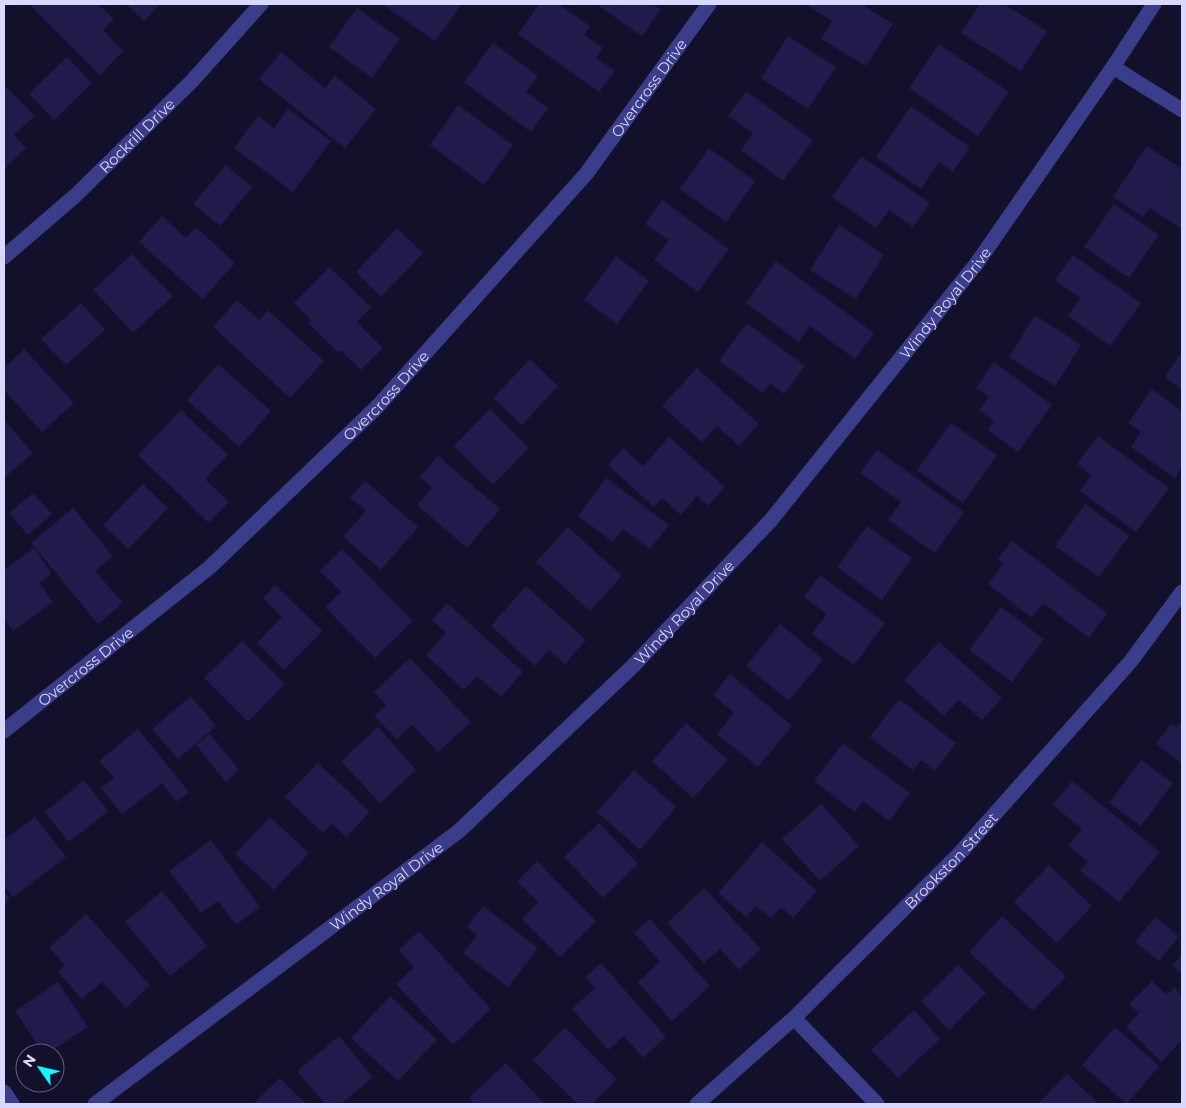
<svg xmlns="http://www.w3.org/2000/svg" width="1186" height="1108" viewBox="0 0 1186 1108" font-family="Montserrat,sans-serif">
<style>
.building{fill:#211b4b}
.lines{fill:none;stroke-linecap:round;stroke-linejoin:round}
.street{stroke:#3a3e8a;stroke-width:15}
.labels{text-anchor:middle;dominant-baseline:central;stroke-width:5;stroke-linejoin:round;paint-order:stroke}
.street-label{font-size:15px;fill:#d9d8ff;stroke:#12102a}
</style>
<rect width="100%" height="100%" fill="#12102a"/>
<!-- building -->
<path class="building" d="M29 4H98L114 19 103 30 123 51 100 75Z
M126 4H160L144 21Z
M382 4H462L435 41Z
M539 4H558L590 26 584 35 603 48 596 58 615 71 599 92 518 34Z
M596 4H652L661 9 642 36Z
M805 4H861L893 24 866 66 821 39 832 21Z
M980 4H1004L1047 31 1021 71 961 33Z
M357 8 400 39 372 78 329 47Z
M788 36 836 67 808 109 761 78Z
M493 43 538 76 526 92 548 108 531 132 464 82Z
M939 44 1009 92 978 136 909 88Z
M281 52 325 88 335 76 376 109 345 148 259 79Z
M67 57 92 83 54 120 29 94Z
M4 85 35 116 14 135 26 148 4 169Z
M746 91 813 140 783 181 741 150 753 133 728 116Z
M458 105 513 145 484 185 430 145Z
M911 106 970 147 953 172 939 162 921 189 876 157Z
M288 109 331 141 293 192 234 148 258 116 274 128Z
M1147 146 1182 169V229L1150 208 1143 217 1113 197Z
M709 148 755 181 726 222 680 189Z
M861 156 930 203 913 227 889 210 876 228 832 197Z
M226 165 252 187 220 226 193 204Z
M662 200 729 249 698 292 654 260 669 240 645 224Z
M1114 204 1159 235 1129 278 1084 247Z
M162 216 186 238 196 227 235 263 203 299 139 242Z
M839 225 884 255 856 299 810 270Z
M397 228 423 253 381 297 356 272Z
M132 254 173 296 133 333 93 290Z
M1073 255 1141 303 1110 346 1068 316 1080 298 1055 280Z
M616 256 649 281 617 324 584 300Z
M776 261 874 333 855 359 810 326 799 342 746 303Z
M329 267 371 307 357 322 383 348 361 370 340 350 338 352 308 323 311 320 294 303Z
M237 300 259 320 268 310 324 361 290 398 213 327Z
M81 303 105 330 66 365 41 339Z
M1035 315 1081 345 1055 386 1009 357Z
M747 323 805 366 784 394 770 383 763 393 719 361Z
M24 349 74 403 42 432 4 390V368Z
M1182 352V390L1165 377Z
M530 359 558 386 522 425 493 398Z
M994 362 1052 405 1018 452 988 430 994 421 979 410 989 397 976 388Z
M218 364 271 411 239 447 187 400Z
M697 368 759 424 739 446 717 426 702 442 662 406Z
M1152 389 1182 411V467L1175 478 1131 447 1141 432 1128 423Z
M490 409 529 448 493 485 454 446Z
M181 410 228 455 205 479 229 502 209 523 138 455Z
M4 420 33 453 4 478Z
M951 423 997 455 963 503 917 470Z
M1098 436 1169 488 1136 532 1080 491 1091 475 1077 464Z
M669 437 725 487 708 506 697 496 681 515 662 498 654 507 608 465 623 448 643 466Z
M877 450 964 512 935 553 888 520 901 502 860 473Z
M438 456 500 509 467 548 417 505 432 488 420 477Z
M606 478 669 525 650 549 623 529 613 542 578 516Z
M365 481 418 527 381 570 343 537 366 511 350 498Z
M143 484 168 508 128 549 103 525Z
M33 493 52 514 28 535 9 513Z
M1085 504 1129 536 1099 577 1055 546Z
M73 508 113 556 95 571 123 603 98 624 31 543Z
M867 526 912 558 882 600 837 567Z
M568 527 622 576 590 611 536 562Z
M1012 541 1107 613 1089 638 1043 603 1032 618 988 584 1004 563 998 559Z
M34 548 52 574 39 583 53 602 13 631 4 618V570Z
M342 549 413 621 375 658 325 607 341 592 320 571Z
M820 575 885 623 854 665 812 634 827 614 804 597Z
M275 585 323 631 284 670 257 643 282 617 263 598Z
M526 586 586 640 565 664 549 650 535 666 491 626Z
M447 603 523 672 501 697 477 676 464 690 426 655 446 633 432 620Z
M1001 607 1044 639 1012 682 969 650Z
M780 624 823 659 789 701 746 666Z
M242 641 285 684 248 722 204 678Z
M939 642 1002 698 982 720 959 700 944 716 904 680Z
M410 658 471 722 438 752 412 725 397 739 374 716 386 705 374 692Z
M730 674 792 726 758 767 717 734 734 713 713 695Z
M191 696 216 726 178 759 152 729Z
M899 699 956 743 935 771 921 760 913 770 870 737Z
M1182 720V763L1156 744 1171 723 1177 727Z
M686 723 728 760 693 798 652 761Z
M378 727 416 770 380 803 341 761Z
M138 729 189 792 177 802 162 783 122 814 101 788 114 778 99 761Z
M210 734 239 770 226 782 196 745Z
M843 743 910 793 889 821 863 801 855 812 814 781Z
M1141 760 1173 783 1141 826 1109 803Z
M318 763 370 812 346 837 332 824 323 833 285 797Z
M634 770 676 807 640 850 597 812Z
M84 780 108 811 69 842 45 812Z
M1072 781 1160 852 1119 902 1080 871 1088 862 1068 845 1082 829 1053 805Z
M821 804 859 846 820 881 782 839Z
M35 817 66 857 13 897 4 885V869L6 867 4 863V840Z
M270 817 309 853 274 890 235 854Z
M599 823 638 864 603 898 564 857Z
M211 840 260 907 236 925 218 901 201 913 169 871Z
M762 842 817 891 793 918 781 907 771 918 756 906 746 917 718 893Z
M537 861 596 921 560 957 522 919 538 902 517 881Z
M1049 865 1092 906 1057 943 1014 902Z
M704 888 761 949 739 970 720 949 704 963 667 923Z
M4 891 10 899 4 905Z
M162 891 207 946 170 976 125 922Z
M483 906 538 948 508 987 463 953 477 935 467 927Z
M86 914 150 985 126 1008 102 982 82 999 58 972 65 965 49 948Z
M1002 916 1066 976 1033 1011 969 952Z
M1155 917 1179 936 1159 961 1135 942Z
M650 919 710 986 672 1021 638 982 660 961 634 933Z
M419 931 491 1009 453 1045 396 984 414 967 399 950Z
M1182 954V974L1173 965Z
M601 963 666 1037 643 1058 624 1036 608 1050 572 1009 595 988 585 977Z
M958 965 986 993 949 1030 921 1001Z
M1152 981 1167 995 1174 987 1182 996V1040L1161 1062 1126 1027 1139 1013 1129 1004Z
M58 982 88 1027 48 1053H43L15 1011Z
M390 996 437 1040 398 1081 351 1038Z
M914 1010 940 1039 898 1078 871 1050Z
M565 1027 617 1079 593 1104H578L533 1060Z
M1115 1027 1159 1066 1127 1104 1082 1065Z
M339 1036 373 1077 341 1104H325L297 1071Z
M506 1063 545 1104H475L469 1098Z
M1067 1074 1099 1104H1038Z
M280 1078 306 1104H253Z"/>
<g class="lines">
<!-- street -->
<g class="street">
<path d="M1113 67 1182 110"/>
<path id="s1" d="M4 257 76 195 192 81 261 4"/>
<path id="s2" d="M4 731 210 567 377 407 586 174 709 4"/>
<path d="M794 1018 877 1104"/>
<path d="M4 1092 12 1104"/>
<path id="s3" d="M95 1104 459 831 633 666 771 520 977 263 1113 67 1154 4"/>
<path id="s4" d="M697 1104 794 1018 960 853 1131 661 1182 592"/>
</g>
</g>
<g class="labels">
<!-- street labels -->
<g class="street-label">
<text stroke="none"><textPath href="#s2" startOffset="914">Overcross Drive</textPath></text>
<text stroke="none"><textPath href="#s1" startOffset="180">Rockrill Drive</textPath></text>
<text stroke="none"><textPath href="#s3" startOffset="1174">Windy Royal Drive</textPath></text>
<text stroke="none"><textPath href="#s2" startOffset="509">Overcross Drive</textPath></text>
<text stroke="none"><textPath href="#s3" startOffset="769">Windy Royal Drive</textPath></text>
<text stroke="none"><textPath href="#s2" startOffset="104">Overcross Drive</textPath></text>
<text stroke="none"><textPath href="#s4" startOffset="352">Brookston Street</textPath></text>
<text stroke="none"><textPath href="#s3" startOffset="364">Windy Royal Drive</textPath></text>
</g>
</g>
<!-- border -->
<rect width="1186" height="1108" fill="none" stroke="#d9d8ff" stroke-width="10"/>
<!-- north arrow -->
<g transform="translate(40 1068) rotate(304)"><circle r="24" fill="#12102a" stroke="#62607f"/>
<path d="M0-4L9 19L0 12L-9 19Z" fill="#04fdff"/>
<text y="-8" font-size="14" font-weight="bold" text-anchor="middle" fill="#d9d8ff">N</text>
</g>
</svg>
